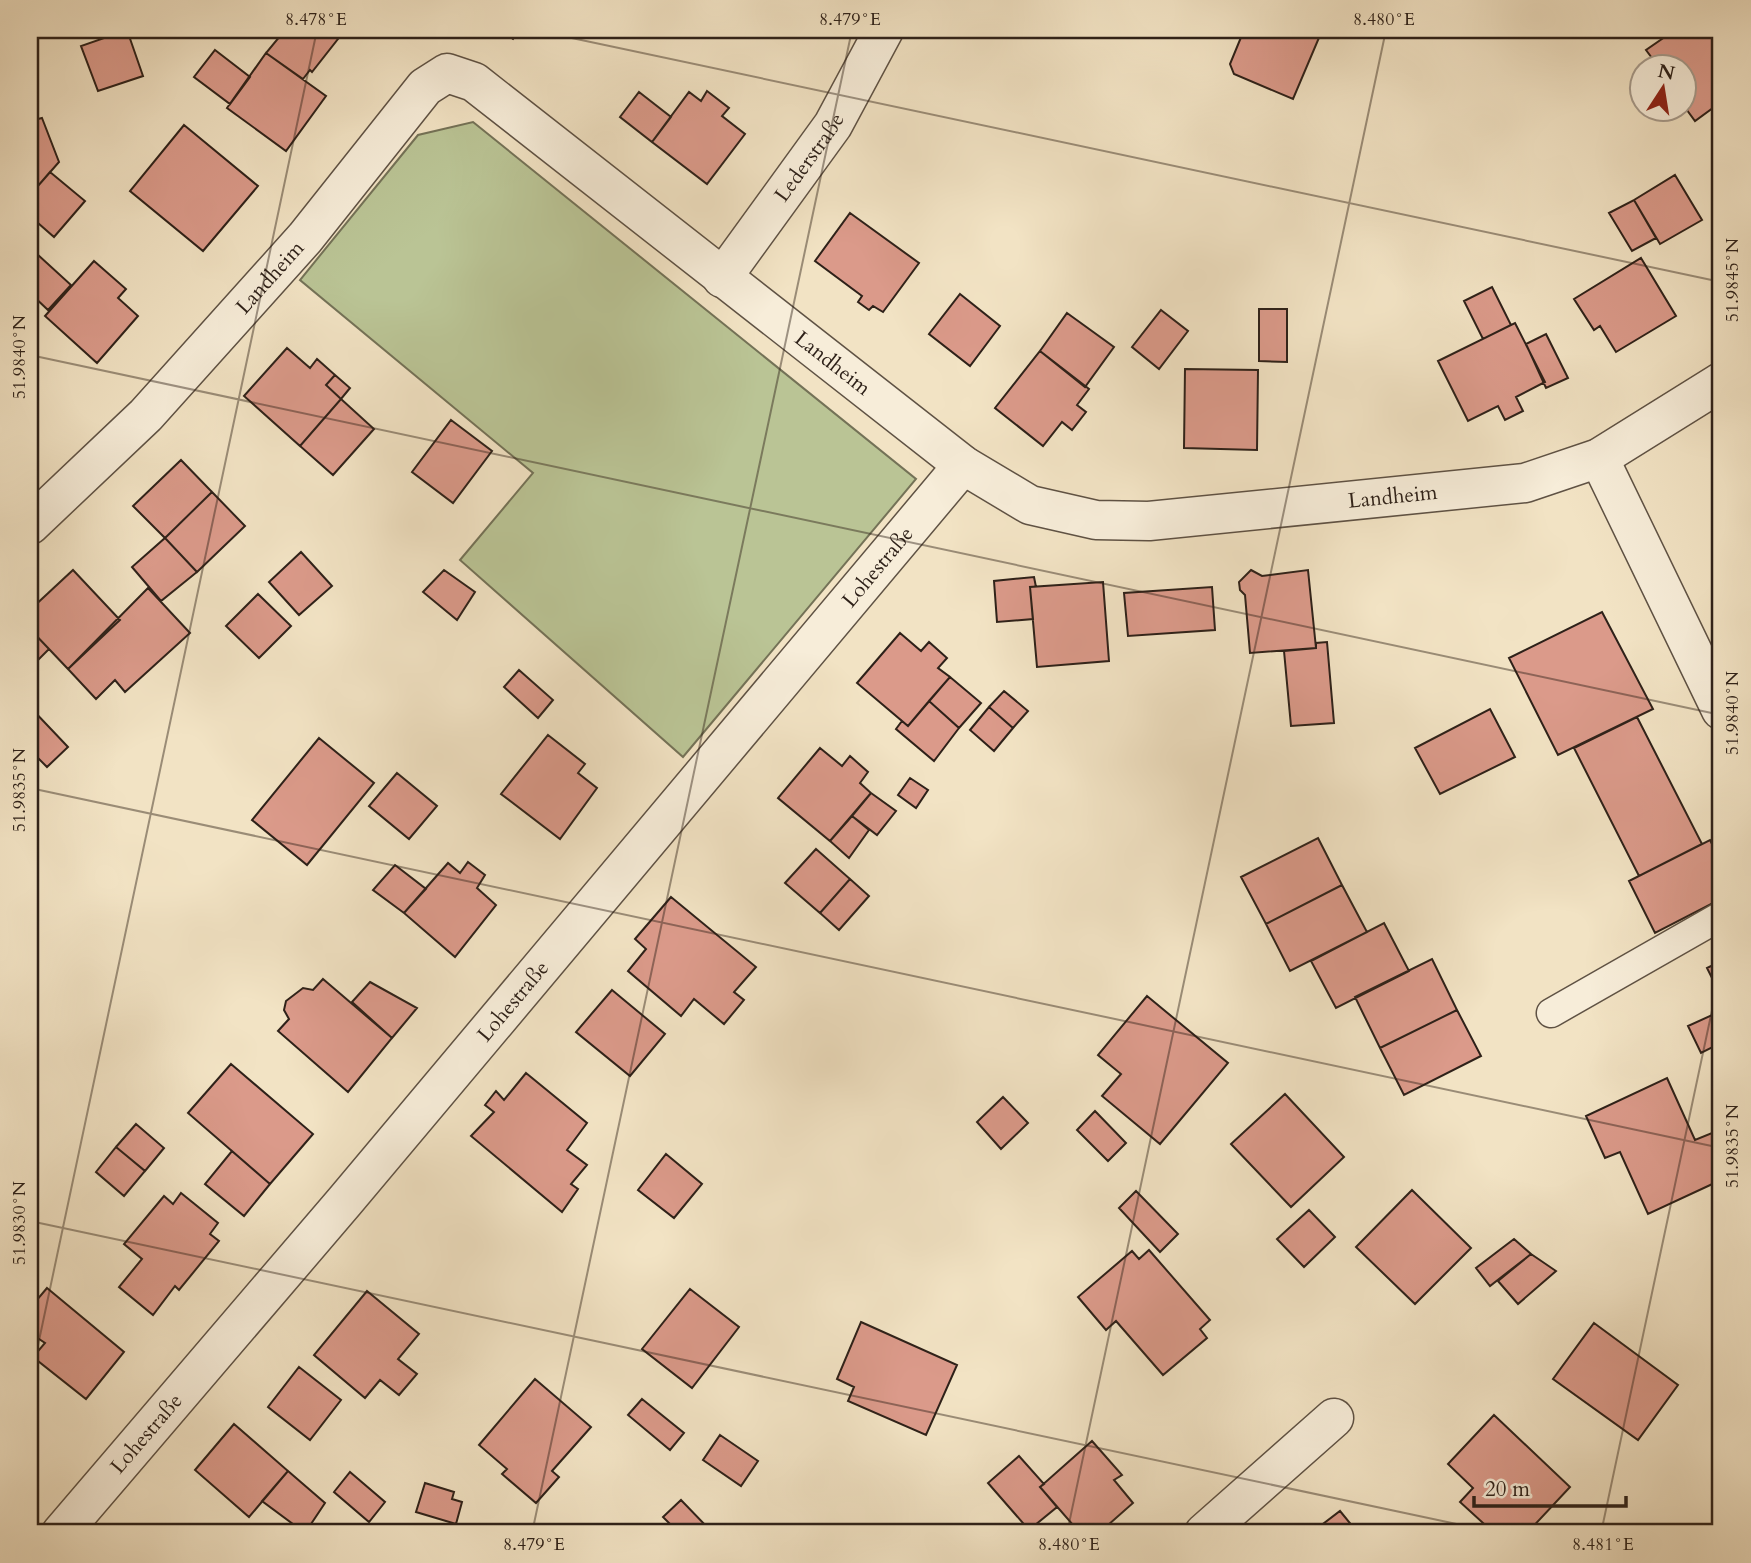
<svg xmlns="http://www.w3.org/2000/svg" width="1751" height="1563" viewBox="0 0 1751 1563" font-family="Cardo,serif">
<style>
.green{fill:#bac495;stroke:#747257;stroke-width:2}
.building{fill:#db9a8a;stroke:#2e2119;stroke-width:2}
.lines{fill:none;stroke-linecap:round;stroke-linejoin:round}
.lane-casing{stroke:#5f5244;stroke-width:31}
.street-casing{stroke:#5f5244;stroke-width:41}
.lane{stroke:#f7edd9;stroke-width:28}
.street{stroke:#f7edd9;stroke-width:38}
.ticks{fill:none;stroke:#2e2119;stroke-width:2;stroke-opacity:0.45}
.labels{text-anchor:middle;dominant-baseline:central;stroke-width:5;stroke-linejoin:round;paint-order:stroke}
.street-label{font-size:21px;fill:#2e2119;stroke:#f7edd9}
.neatline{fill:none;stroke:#2e2119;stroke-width:2.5}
.ticks-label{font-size:18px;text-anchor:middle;fill:#2e2119}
</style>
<rect width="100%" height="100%" fill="#f2e3c4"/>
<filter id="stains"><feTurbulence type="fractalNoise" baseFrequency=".00286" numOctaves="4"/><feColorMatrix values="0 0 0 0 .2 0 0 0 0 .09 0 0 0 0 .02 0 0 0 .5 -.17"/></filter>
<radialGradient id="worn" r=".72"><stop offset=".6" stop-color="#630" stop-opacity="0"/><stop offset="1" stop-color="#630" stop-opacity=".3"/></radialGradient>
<!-- green -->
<path class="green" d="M473 122 916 479 683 757 460 560 533 473 300 280 418 135Z"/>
<!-- building -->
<path class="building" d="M127 30 143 76 98 91 81 46Z
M285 30H345L312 72 310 70 303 79 266 53Z
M501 30H521L513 39Z
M1244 30H1314L1321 33 1293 99 1234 74 1230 64Z
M1675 30H1708L1721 50V102L1695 121 1684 106V66H1658L1646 50Z
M215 50 250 77 230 104 194 77Z
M266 53 326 96 286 151 227 108Z
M707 91 729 108 722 116 745 134 707 184 652 142 689 92 701 101Z
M639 92 671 117 652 142 620 117Z
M42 118 59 162 30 195V121Z
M184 125 258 186 203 251 130 191Z
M50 172 85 201 54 237 30 216V195Z
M1675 175 1702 220 1660 244 1634 200Z
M1634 200 1656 238 1632 251 1609 213Z
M850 213 919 263 883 312 873 306 869 310 858 302 862 296 815 261Z
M37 254 71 285 48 310 30 293V262Z
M1641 258 1676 316 1616 352 1600 326 1594 330 1574 299Z
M94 261 126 289 118 298 138 316 97 363 45 316Z
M1492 287 1511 325 1483 339 1464 301Z
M960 294 1000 326 970 366 929 334Z
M1259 309H1287V362L1259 361Z
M1161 310 1188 331 1159 369 1132 347Z
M1067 313 1114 347 1085 387 1040 351Z
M1515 323 1545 382 1516 397 1523 411 1505 420 1498 406 1468 421 1438 361Z
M1546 334 1568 378 1546 388 1526 344Z
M287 348 310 368 317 359 335 375 326 385 341 399 300 446 244 396Z
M1040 351 1089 389 1077 405 1086 412 1072 430 1062 422 1043 446 995 408Z
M1185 369 1258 370 1257 450 1184 448Z
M335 375 350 388 341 399 326 385Z
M341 399 374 429 333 475 300 446Z
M451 420 492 451 453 503 412 472Z
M181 460 212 492 165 538 133 506Z
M212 492 245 526 197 572 165 538Z
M165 538 197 572 161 601 132 567Z
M301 552 332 586 299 615 269 582Z
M73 570 120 620 68 669 30 629V610Z
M444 570 475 592 457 620 423 592Z
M1251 570 1262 576 1308 570 1316 648 1250 653 1245 595 1240 590 1239 582Z
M1034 577 1036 587H1030L1033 619 997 622 994 581Z
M1103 582 1109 661 1037 667 1030 587Z
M1212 587 1215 630 1128 636 1124 593Z
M148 588 190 633 125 692 115 680 96 699 68 669Z
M258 594 291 626 259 658 226 626Z
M1602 612 1653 709 1558 755 1509 658Z
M30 629 49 649 30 668Z
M900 633 921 651 929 642 947 658 938 668 950 677 908 726 857 683Z
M1327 642 1334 723 1291 726 1284 651 1316 648V643Z
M519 670 553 700 538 718 504 687Z
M950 677 981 703 959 728 929 701Z
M1004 691 1028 711 1013 728 989 707Z
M929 701 959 728 934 761 896 729 902 721 908 726Z
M30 707 68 747 47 767 30 750Z
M989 707 1013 728 994 751 970 730Z
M1490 709 1515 757 1440 794 1415 748Z
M1637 717 1702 844 1639 876 1574 748Z
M548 735 585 764 578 773 597 788 560 839 501 794Z
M319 738 374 783 307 865 252 820Z
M820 748 842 766 850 756 868 772 860 783 871 793 830 841 778 798Z
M397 773 437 806 409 839 369 806Z
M910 778 928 790 916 808 898 795Z
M871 793 896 811 877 835 852 816Z
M852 816 869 830 849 858 830 841Z
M1318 838 1342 885 1266 924 1241 877Z
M1710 840 1721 862V899L1655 933 1629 881Z
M816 849 850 879 820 913 785 883Z
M468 862 485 875 477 888 496 905 455 957 404 913 448 863 460 873Z
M395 865 426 889 404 913 373 890Z
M850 879 869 896 839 930 820 913Z
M1342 885 1367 932 1290 971 1266 924Z
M671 897 756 967 734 992 744 1000 724 1024 694 999 681 1016 628 971 646 949 635 939Z
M1384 923 1409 971 1336 1008 1311 961Z
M1432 959 1457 1010 1380 1048 1355 997Z
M1721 961V996L1707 968Z
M323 979 392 1038 348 1092 278 1031 289 1019 284 1010 286 1001 303 988 313 990Z
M370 982 417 1008 392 1038 352 1002Z
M612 990 665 1034 630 1076 576 1032Z
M1147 996 1228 1063 1160 1144 1102 1096 1121 1074 1098 1055Z
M1457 1010 1481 1056 1404 1095 1380 1048Z
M1721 1011V1043L1701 1053 1688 1026Z
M231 1064 313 1134 270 1184 188 1113Z
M526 1073 587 1123 567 1150 587 1165 571 1184 578 1189 562 1212 471 1136 494 1112 485 1105 496 1091 504 1100Z
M1667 1078 1695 1140 1712 1133 1721 1152V1180L1648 1214 1620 1152 1605 1158 1586 1116Z
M1285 1094 1344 1157 1291 1207 1231 1144Z
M1003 1097 1028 1123 1001 1149 977 1122Z
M1095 1111 1126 1143 1108 1161 1077 1130Z
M136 1124 164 1148 145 1171 116 1147Z
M116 1147 145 1171 124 1196 96 1172Z
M232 1151 270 1184 244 1216 205 1184Z
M666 1154 702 1184 674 1218 638 1190Z
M1412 1190 1471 1248 1415 1304 1356 1247Z
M1136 1191 1178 1234 1160 1252 1119 1208Z
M181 1193 218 1223 210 1234 219 1241 179 1290 175 1286 153 1315 119 1287 142 1259 124 1244 164 1196 173 1204Z
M1309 1210 1335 1237 1304 1267 1277 1239Z
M1514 1239 1531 1254 1490 1286 1476 1268Z
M1149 1250 1210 1320 1200 1329 1207 1338 1163 1375 1116 1321 1106 1330 1078 1297 1132 1251 1139 1259Z
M1531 1254 1556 1271 1518 1304 1498 1281Z
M47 1288 124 1352 86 1399 33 1357 45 1343 30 1333V1308Z
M690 1289 739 1327 692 1388 642 1349Z
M367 1291 419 1334 398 1359 417 1374 399 1395 380 1380 365 1398 314 1355Z
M861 1322 957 1365 926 1435 848 1401 854 1387 837 1379Z
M1594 1323 1678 1385 1638 1440 1553 1379Z
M299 1367 341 1400 310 1440 268 1407Z
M535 1379 591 1427 552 1471 559 1477 536 1503 502 1474 507 1469 479 1445Z
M642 1399 684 1433 670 1450 628 1415Z
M1494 1415 1570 1487 1527 1533H1494L1460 1502 1473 1488 1448 1464Z
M234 1424 288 1471 249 1517 195 1470Z
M720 1435 758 1461 741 1486 703 1460Z
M1092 1441 1122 1475 1114 1480 1133 1503 1099 1533H1080L1040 1487Z
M1019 1456 1044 1484 1040 1487 1057 1507 1029 1530 988 1483Z
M288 1471 325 1503 305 1533 262 1501Z
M350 1472 385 1502 369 1522 334 1492Z
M425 1483 454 1492 452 1499 462 1502 456 1524 416 1512Z
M681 1500 709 1529 704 1533H679L663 1517Z
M1340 1511 1358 1533H1311Z
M1396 1525 1402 1533H1385Z"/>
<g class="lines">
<!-- lane casing -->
<g class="lane-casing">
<path id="lane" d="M1551 1013 1721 916"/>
</g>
<!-- street casing -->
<g class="street-casing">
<g id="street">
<path id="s1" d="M722 278 833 125 884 30"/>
<path d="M1599 458 1721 710"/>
<path id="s2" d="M30 525 146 415 305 238 425 87 447 73 474 82 963 465 1030 505 1096 520 1149 521 1525 483 1599 458 1721 382"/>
<path id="s3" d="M61 1533 345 1201 963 465"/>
<path d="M1204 1533 1334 1418"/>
</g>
</g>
<!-- lane -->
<use href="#lane" class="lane"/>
<!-- street -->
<use href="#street" class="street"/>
</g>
<!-- ticks -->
<path class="ticks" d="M534 30 1721 282M30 355 1721 715M30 788 1721 1148M30 1221 1499 1533M30 1383 317 30M532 1533 852 30M1067 1533 1386 30M1601 1533 1721 968"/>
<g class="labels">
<!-- street labels -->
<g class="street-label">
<text stroke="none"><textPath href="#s1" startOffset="149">Lederstraße</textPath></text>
<text stroke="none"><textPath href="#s2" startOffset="345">Landheim</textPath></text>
<text stroke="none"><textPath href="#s2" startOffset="1101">Landheim</textPath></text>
<text stroke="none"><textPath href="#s2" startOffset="1710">Landheim</textPath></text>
<text stroke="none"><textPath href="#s3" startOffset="1265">Lohestraße</textPath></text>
<text stroke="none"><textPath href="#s3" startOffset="698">Lohestraße</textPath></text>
<text stroke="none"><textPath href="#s3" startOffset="131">Lohestraße</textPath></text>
</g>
</g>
<!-- margin -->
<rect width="1751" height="1563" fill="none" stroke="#f2e3c4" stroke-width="77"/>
<!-- north arrow -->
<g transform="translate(1663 88) rotate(12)"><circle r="33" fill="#f7edd9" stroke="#a79b8c" stroke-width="2"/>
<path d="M0-5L12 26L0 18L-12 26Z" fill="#8f2418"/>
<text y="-10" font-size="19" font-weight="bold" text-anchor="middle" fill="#2e2119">N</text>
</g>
<!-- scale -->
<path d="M1474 1496v10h152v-10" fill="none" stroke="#2e2119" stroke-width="3.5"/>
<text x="1485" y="1496" font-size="21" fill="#2e2119" stroke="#f7edd9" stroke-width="5" paint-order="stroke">20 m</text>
<rect x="38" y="38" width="1674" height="1486" class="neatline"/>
<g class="ticks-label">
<text x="316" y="25">8.478°E</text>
<text x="850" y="25">8.479°E</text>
<text x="1384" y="25">8.480°E</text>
<text transform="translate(1732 280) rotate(-90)" y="6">51.9845°N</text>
<text transform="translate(19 357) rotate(-90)" y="6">51.9840°N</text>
<text transform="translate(1732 713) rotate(-90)" y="6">51.9840°N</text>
<text transform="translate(19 790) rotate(-90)" y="6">51.9835°N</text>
<text transform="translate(1732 1146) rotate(-90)" y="6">51.9835°N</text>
<text transform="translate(19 1223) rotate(-90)" y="6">51.9830°N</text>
<text x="534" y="1550">8.479°E</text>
<text x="1069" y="1550">8.480°E</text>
<text x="1603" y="1550">8.481°E</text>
</g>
<rect width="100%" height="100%" filter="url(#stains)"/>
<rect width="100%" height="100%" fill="url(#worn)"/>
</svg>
